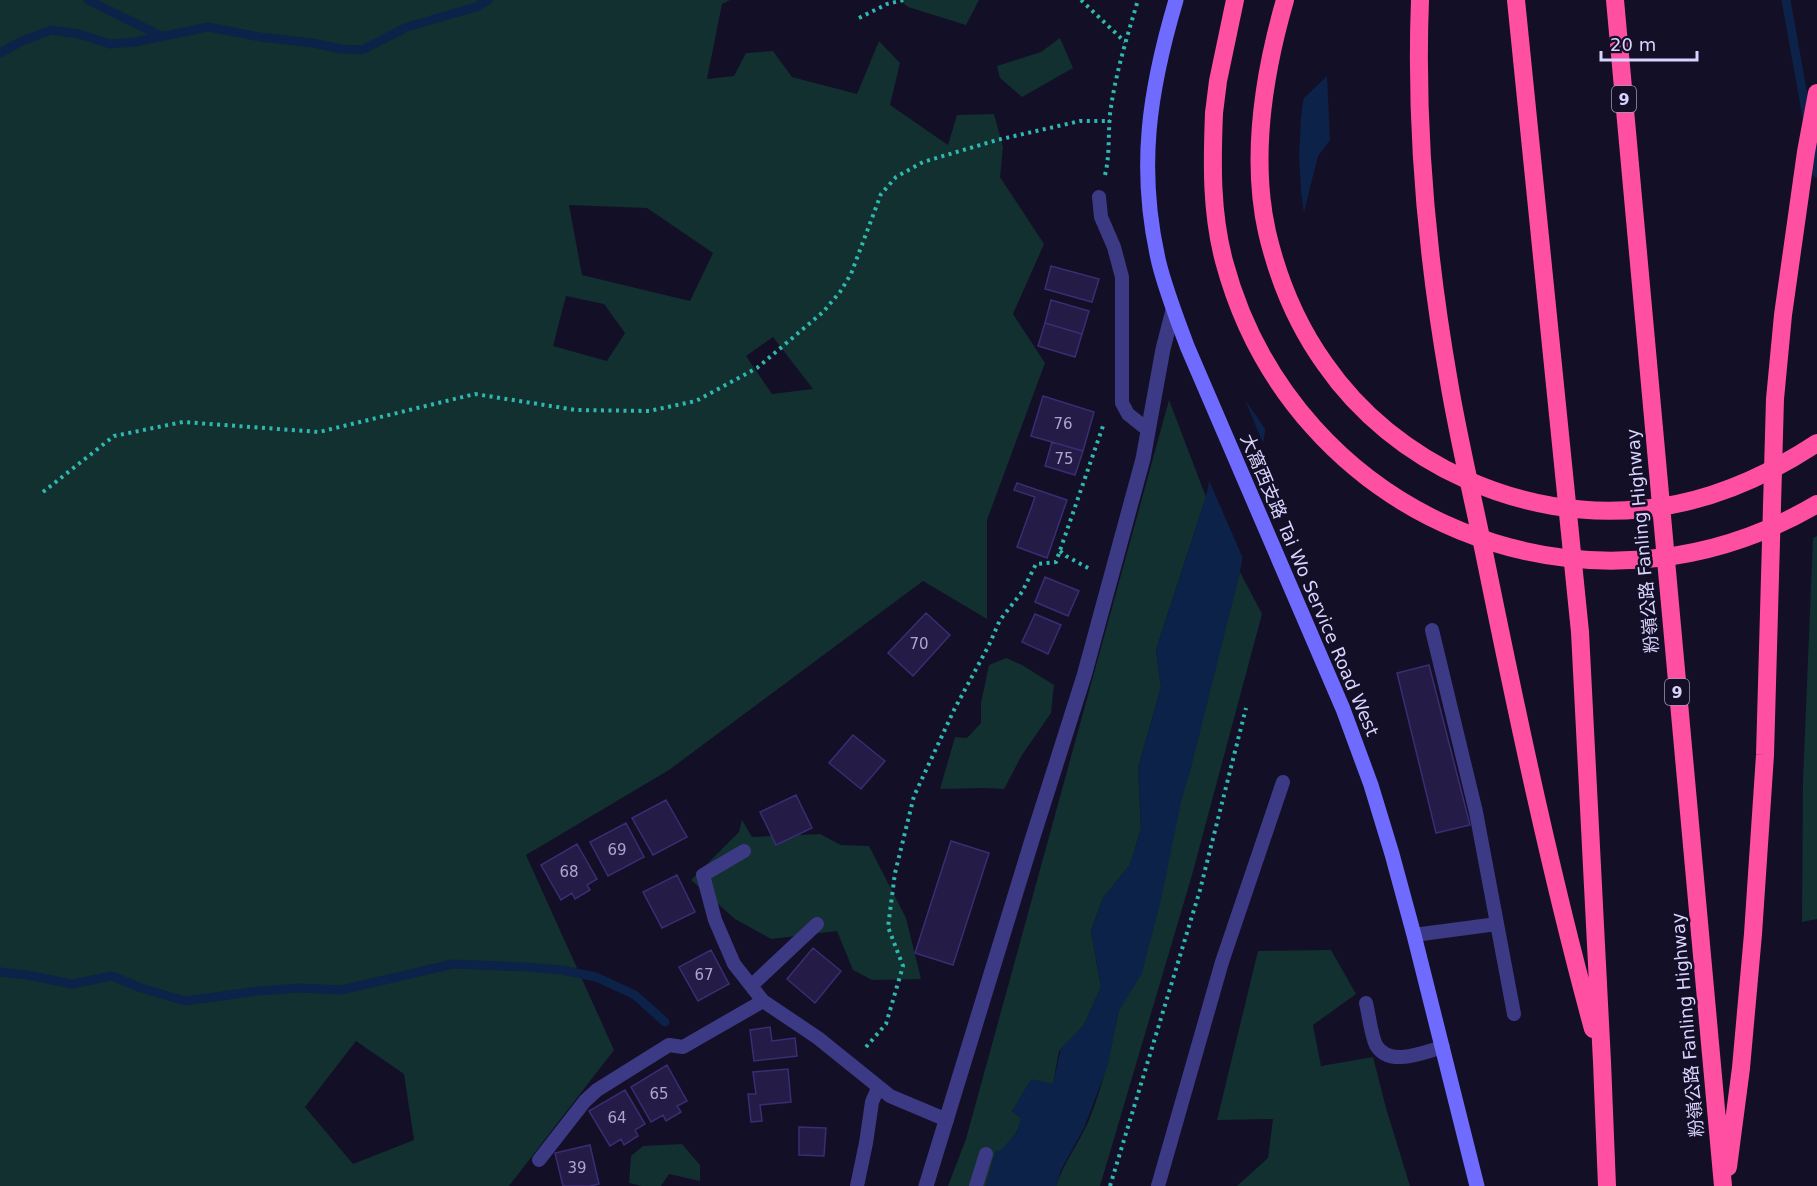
<svg xmlns="http://www.w3.org/2000/svg" width="1817" height="1186" viewBox="0 0 1817 1186" font-family="'DejaVu Sans','Noto Sans TC',sans-serif">
<style>
.green{fill:#12302f;fill-rule:evenodd}
.water{fill:#0c2248}
.pier{fill:#130f26}
.lines{fill:none;stroke-linecap:round;stroke-linejoin:round}
.stream{stroke:#0c2248;stroke-width:9}
.building{fill:#241b47;stroke:#3b2d73;stroke-width:1.5}
.path{stroke:#2fb8b0;stroke-width:4;stroke-dasharray:3 4.5;stroke-linecap:butt}
.lane{stroke:#3d3a85;stroke-width:14}
.street{stroke:#3d3a85;stroke-width:15}
.secondary{stroke:#6f6bff;stroke-width:15}
.highway{stroke:#ff4fa3;stroke-width:18}
.highway-bridge{stroke:#ff4fa3;stroke-width:18}
.labels{text-anchor:middle;dominant-baseline:central;stroke-width:5;stroke-linejoin:round;paint-order:stroke}
.number-label{font-size:15px;fill:#aca6d1}
.shield{fill:#130f26;stroke:#9e99be;stroke-width:1.5}
.shield-label{font-size:16px;font-weight:bold;fill:#d9d4ff}
.street-label{font-size:18px;fill:#d9d4ff;stroke:#130f26}
</style>
<rect width="100%" height="100%" fill="#130f26"/>
<!-- green -->
<path class="green" d="M0 0H730L722 4 707 79 734 76 746 53 773 51 792 77 857 94 879 41 900 63 890 105 948 145 957 115 994 114 1003 147 1000 177 1044 244 1013 314 1045 363 987 520V619L923 581 669 770 526 855 614 1050 509 1186H0ZM569 205 647 208 713 253 690 301 582 275ZM566 296 604 304 625 333 607 361 553 346ZM773 337 813 389 772 394 746 356ZM356 1041 404 1074 414 1140 353 1164 305 1107Z
M900 0H979L966 25 908 7Z
M1060 38 1073 68 1022 97 1000 78 997 66 1041 52Z
M1169 400 1206 497 1156 650 1161 687 1138 768 1141 829 1130 865 1103 898 1091 931 1101 987 1084 1025 1059 1051 1053 1084 1012 1111 1024 1120 1010 1142 1000 1151H996L986 1186H948L966 1139Z
M1817 536V919L1802 922 1803 781 1813 538Z
M1240 572 1262 614 1192 875 1100 1186H1056C1064 1162 1079 1143 1089 1120 1103 1086 1111 1049 1118 1013Z
M1006 658 1022 665 1054 685 1051 713 1022 755 1004 789 984 788 940 789 955 737 967 738 981 723V703L989 665Z
M742 820 752 837 820 834 841 845 869 846 906 918 921 979 872 980 853 970 837 931 771 939 735 919 691 880 739 832Z
M1331 950 1356 994 1313 1025 1321 1066 1373 1057 1386 1108 1410 1186H1237L1268 1158 1273 1119 1217 1120 1258 951Z
M682 1144 700 1165V1181L669 1174 661 1186H642L629 1183 631 1156 643 1146Z"/>
<!-- water -->
<path class="water" d="M1327 76 1330 140 1318 156 1305 208 1240 572 1191 768 1181 802 1161 900 1142 973 1118 1013 1108 1065 1084 1128 1061 1170 1056 1186H986L996 1150 1000 1151 1017 1132 1021 1118 1012 1111 1031 1079 1053 1084 1061 1048 1084 1025 1101 987 1091 931 1103 898 1130 865 1141 829 1138 768 1161 687 1156 650 1206 497 1283 118Z"/>
<!-- pier -->
<path class="pier" d="M1803 0H1817V52L1798 30Z
M1304 94 1301 117 1299 158 1301 191 1305 221 1268 433 1245 400 1265 448 1245 563 1207 476 1280 117Z"/>
<g class="lines">
<!-- stream -->
<path class="stream" d="M88 0 161 36
M1786 0 1807 117
M0 53 22 41 51 30 79 34 110 44 135 42 208 27 260 37 313 43 341 49 362 50 407 27 476 7 488 0
M1812 145 1817 173
M0 972 27 975 72 984 112 976 141 988 185 1001 258 991 300 988 341 990 453 964 525 967 562 970 596 977 635 995 665 1022"/>
</g>
<!-- building -->
<path class="building" d="M1051 266 1099 279 1092 302 1045 289Z
M1051 300 1089 311 1082 334 1045 323Z
M1045 323 1082 334 1075 357 1038 346Z
M1043 396 1094 412 1083 451 1031 436Z
M1052 442 1083 451 1075 475 1045 466Z
M1017 483 1067 500 1047 558 1017 547 1035 497 1014 490Z
M1045 577 1079 591 1068 616 1035 602Z
M926 613 950 635 913 676 888 653Z
M1035 614 1061 625 1048 654 1022 642Z
M1429 665 1470 825 1436 833 1397 673Z
M853 735 885 761 861 789 829 763Z
M796 795 812 828 776 845 760 812Z
M666 800 687 837 653 855 632 818Z
M626 823 644 857 608 876 590 842Z
M951 841 989 853 953 965 915 953Z
M577 844 597 879 587 885 590 890 575 899 572 893 561 900 541 865Z
M677 875 695 912 662 928 643 892Z
M813 948 841 971 815 1003 787 979Z
M711 950 729 984 698 1001 679 967Z
M770 1027 772 1041 795 1038 797 1056 754 1061 750 1030Z
M667 1065 687 1101 677 1106 681 1112 666 1121 663 1115 651 1122 631 1087Z
M788 1069 791 1102 760 1105 762 1121 751 1122 748 1094H756L753 1072Z
M625 1090 645 1124 635 1130 638 1136 624 1145 621 1139 610 1146 589 1111Z
M799 1127 826 1128 824 1156 799 1155Z
M590 1145 599 1184 590 1186H563L555 1153Z"/>
<g class="lines">
<!-- path -->
<path class="path" d="M1081 0 1125 42
M859 18 887 4 904 0
M1105 175C1110 155 1108 135 1110 114 1115 75 1127 37 1138 0
M43 492 114 436 183 422 319 432 475 394 576 410 649 411 696 401 757 368 823 312 840 292 851 274 881 194 896 177 923 162 997 140 1080 121H1110
M1060 551 1066 556 1090 569
M866 1047 886 1024 903 966 888 927 895 873 914 796 954 710 989 645 1000 620 1022 592 1036 564 1056 562 1103 426
M1110 1186 1200 890 1246 708"/>
<!-- lane -->
<path class="lane" d="M1099 197 1101 217 1114 247 1122 277V403L1128 414 1148 430
M1432 630 1476 812 1514 1014
M744 851 703 875 715 920 734 964 763 1001 818 1038 890 1096 947 1120
M1414 935 1497 924
M752 985 817 924
M1366 1003C1369 1015 1371 1035 1376 1045 1389 1068 1424 1052 1443 1047
M539 1160 585 1101 597 1090 669 1045 683 1047 763 1001
M857 1186 866 1143 872 1102 878 1088
M976 1186 986 1154
M1158 1186 1222 962 1283 782"/>
<!-- street -->
<path class="street" d="M926 1186 1032 840 1084 676 1143 459 1163 349 1173 310"/>
<!-- secondary -->
<path class="secondary" d="M1176 0C1149 91 1137 169 1159 263 1166 291 1177 319 1187 346L1343 709 1371 785 1392 854 1414 935 1477 1186"/>
<!-- highway -->
<path class="highway" d="M1420 0C1415 128 1427 257 1449 382 1459 442 1474 502 1486 562 1518 719 1551 875 1593 1029
M1516 0 1580 632 1602 1062 1607 1186
M1615 0 1723 1186
M1214 113 1218 81 1235 0
M1728 1167 1741 1068 1753 934 1765 755 1775 399 1783 315 1806 152 1817 93"/>
<!-- highway-bridge -->
<path class="highway-bridge" d="M1285 0C1264 73 1250 156 1267 232 1278 279 1297 325 1325 364 1394 464 1523 522 1643 509 1707 503 1764 478 1817 443
M1214 113C1212 163 1211 212 1224 261 1293 520 1587 640 1817 504"/>
</g>
<g class="labels">
<!-- number labels -->
<g class="number-label">
<text x="1063" y="424">76</text>
<text x="1064" y="459">75</text>
<text x="919" y="644">70</text>
<text x="617" y="850">69</text>
<text x="569" y="872">68</text>
<text x="704" y="975">67</text>
<text x="659" y="1094">65</text>
<text x="617" y="1118">64</text>
<text x="577" y="1168">39</text>
</g>
<!-- shield labels -->
<g class="shield">
<rect x="1612" y="86" width="24" height="26" rx="4.5"/>
<rect x="1665" y="679" width="24" height="26" rx="4.5"/>
</g>
<g class="shield-label">
<text x="1624" y="99">9</text>
<text x="1677" y="692">9</text>
</g>
<!-- street labels -->
<g class="street-label">
<text transform="translate(1642 541) rotate(-95)">粉嶺公路 Fanling Highway</text>
<text transform="translate(1310 585) rotate(67)">大窩西支路 Tai Wo Service Road West</text>
<text transform="translate(1687 1025) rotate(-95)">粉嶺公路 Fanling Highway</text>
</g>
</g>
<!-- scale -->
<path d="M1601 51v9h96v-9" fill="none" stroke="#d9d4ff" stroke-width="3"/>
<text x="1610" y="51" font-size="18" fill="#d9d4ff" stroke="#130f26" stroke-width="4.5" paint-order="stroke">20 m</text>
</svg>
